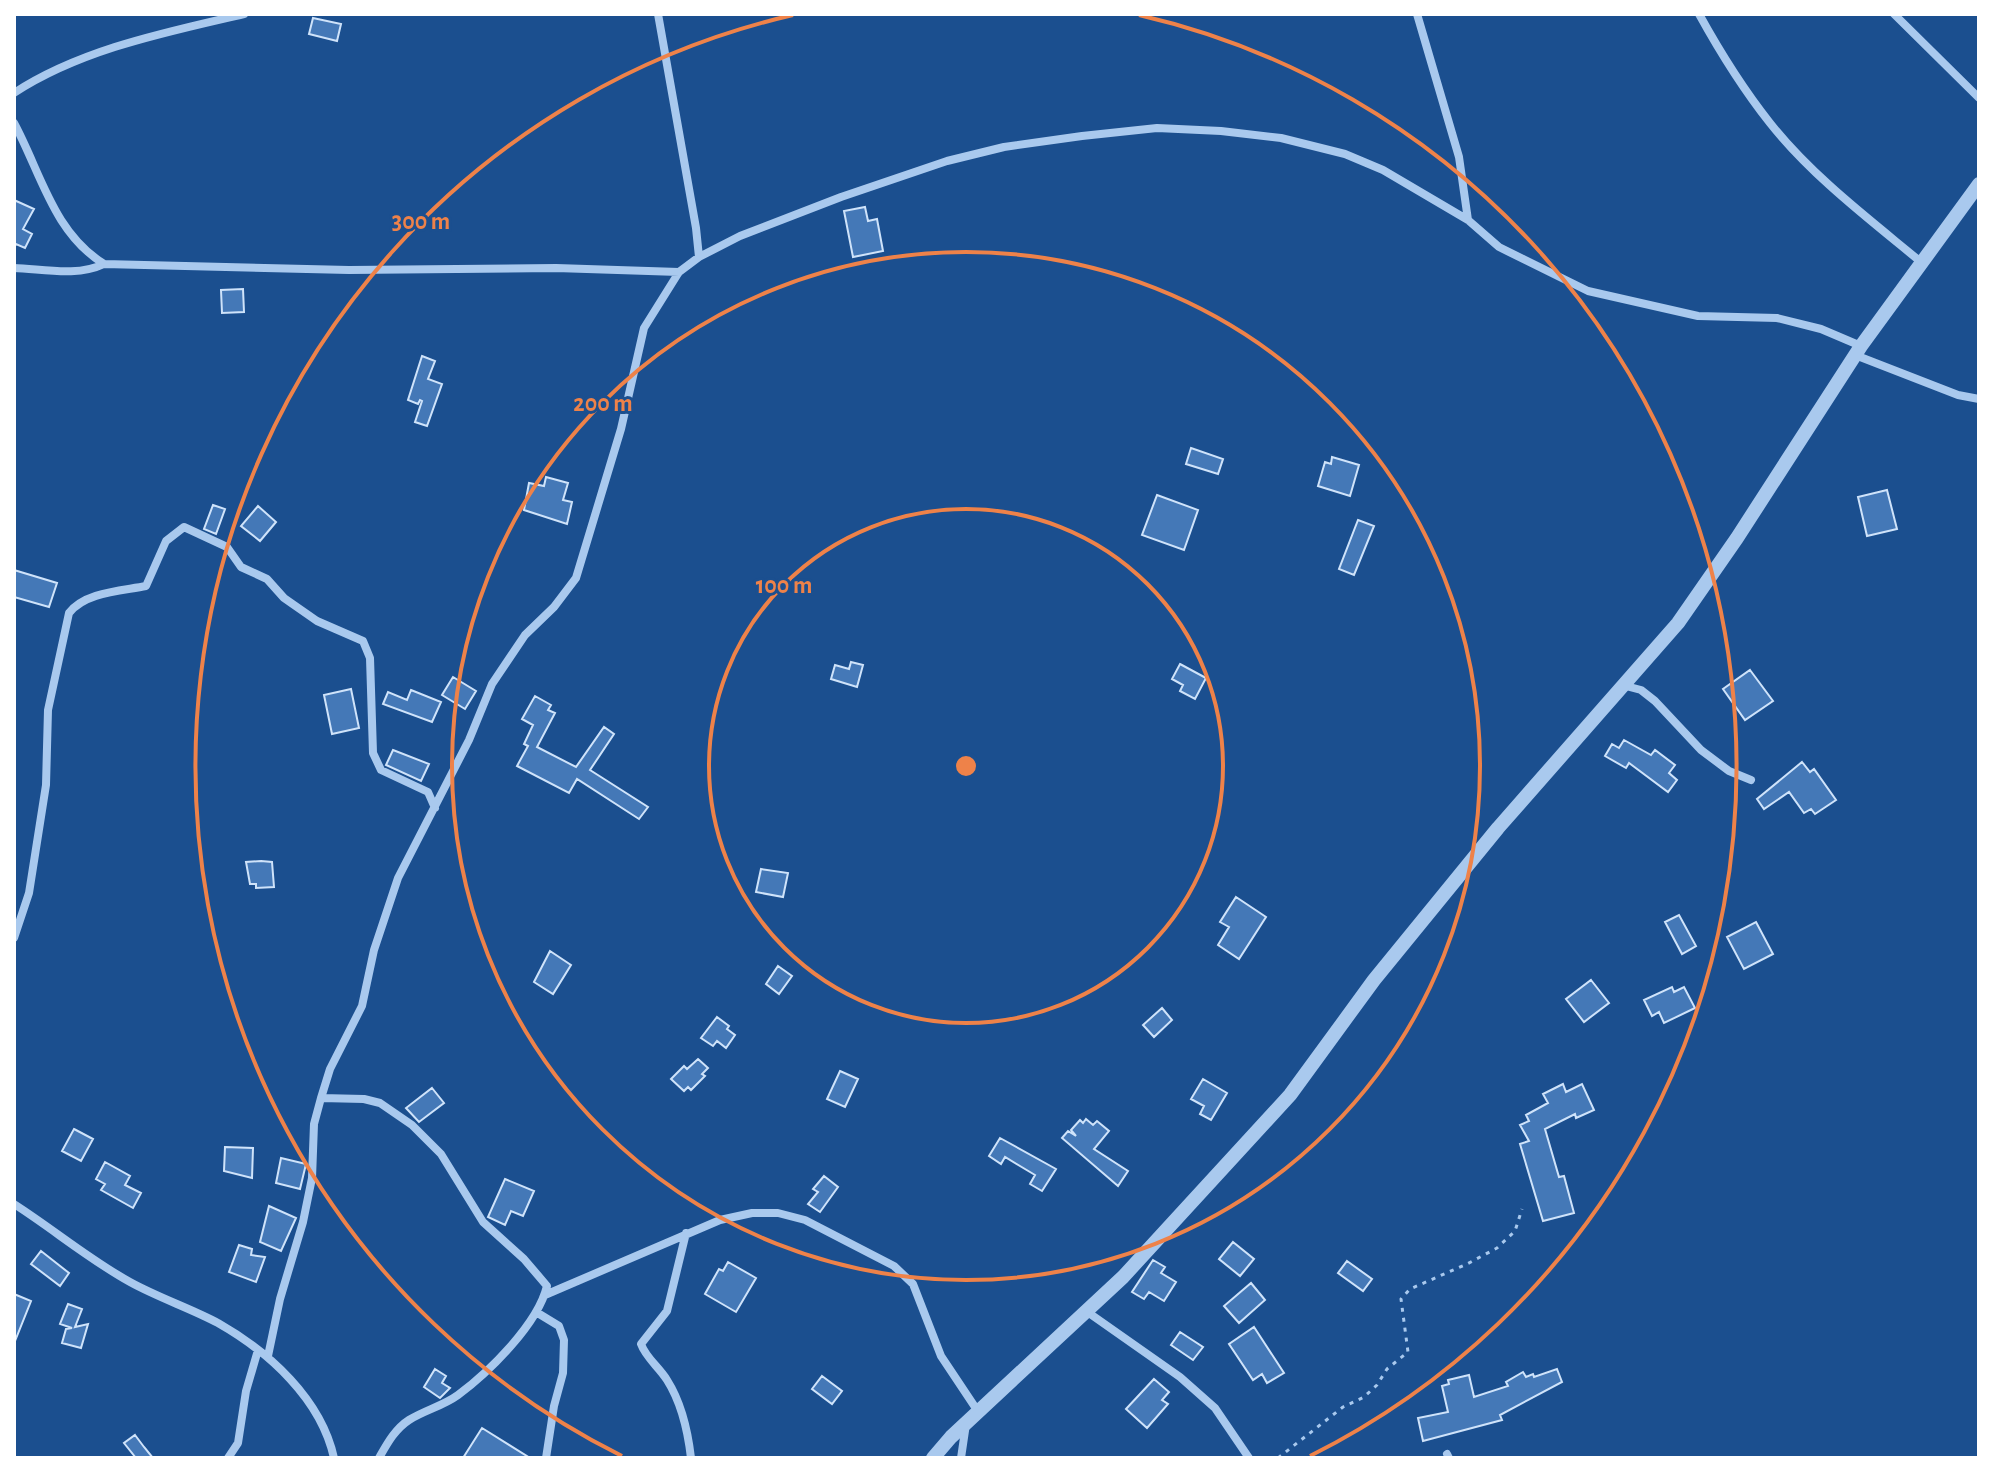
<svg xmlns="http://www.w3.org/2000/svg" width="1993" height="1472" viewBox="0 0 1993 1472" font-family="'Alegreya Sans',sans-serif">
<style>
.building{fill:#4478b7;stroke:#cfe3fa;stroke-width:2}
.lines{fill:none;stroke-linecap:round;stroke-linejoin:round}
.path{stroke:#a9c9ee;stroke-width:3;stroke-dasharray:4 6;stroke-linecap:butt}
.minor{stroke:#a9c9ee;stroke-width:8}
.tertiary{stroke:#a9c9ee;stroke-width:14}
.ring{fill:none;stroke:#ee8249;stroke-width:4}
.centre{fill:#ee8249;stroke:#1b4f8f;stroke-width:4}
.ring-label{font-size:24px;text-anchor:middle;font-weight:bold;fill:#ee8249;stroke:#1b4f8f;stroke-width:6;stroke-linejoin:round;paint-order:stroke}
</style>
<rect width="100%" height="100%" fill="#1b4f8f"/>
<!-- building -->
<path class="building" d="M313 18 341 24 337 41 309 34Z
M14 200 34 209 23 229 32 234 25 248 16 244 14 248Z
M865 207 868 221 877 219 883 251 853 257 844 211Z
M243 289 244 312 222 313 221 290Z
M422 356 435 361 428 379 442 384 427 426 415 422 422 401 420 400 418 404 408 400Z
M1191 448 1223 459 1218 474 1186 464Z
M1332 457 1359 465 1350 496 1318 486 1325 462 1331 464Z
M546 477 568 483 563 500 572 502 567 524 524 510 529 483 544 486Z
M1887 490 1897 529 1867 536 1858 497Z
M1157 495 1198 510 1184 550 1142 535Z
M213 505 225 509 216 534 204 529Z
M258 506 276 522 260 541 241 526Z
M1358 520 1374 526 1354 575 1339 569Z
M14 570 57 583 49 607 14 597Z
M851 662 863 665 857 687 831 679 835 665 849 669Z
M1180 664 1206 678 1195 699 1180 691 1183 685 1172 679Z
M1750 670 1773 701 1745 720 1723 689Z
M453 677 476 691 465 709 442 695Z
M351 689 359 728 332 734 324 695Z
M411 690 441 702 432 722 383 704 388 692 407 700Z
M535 696 551 705 548 710 555 713 537 747 576 767 604 727 614 734 590 770 648 807 639 819 577 779 569 793 517 766 528 746 524 744 533 725 522 719Z
M1624 740 1651 755 1655 750 1675 765 1669 773 1677 780 1668 792 1629 763 1626 768 1605 756 1612 744 1619 748Z
M393 750 429 764 421 781 386 765Z
M1802 762 1810 772 1814 769 1836 800 1815 814 1811 809 1804 813 1789 792 1764 809 1757 799Z
M261 861 272 862 274 887 256 888V884H250L246 862Z
M761 869 788 873 783 897 756 892Z
M1236 897 1266 917 1239 959 1218 945 1229 927 1220 922Z
M1679 915 1696 946 1682 954 1665 922Z
M1756 922 1773 954 1744 969 1727 937Z
M550 951 571 965 553 994 534 982Z
M778 966 792 976 779 994 766 984Z
M1591 980 1609 1003 1584 1022 1566 999Z
M1672 987 1674 992 1684 987 1695 1008 1664 1023 1659 1012 1652 1016 1644 1000Z
M1162 1008 1172 1020 1154 1037 1143 1025Z
M717 1017 729 1026 727 1029 735 1035 726 1048 717 1041 713 1046 701 1038Z
M698 1059 708 1068 702 1074 705 1076 691 1090 688 1087 684 1091 671 1079 684 1066 687 1069Z
M840 1071 858 1079 845 1107 827 1099Z
M1203 1079 1227 1093 1211 1120 1200 1114 1204 1106 1191 1099Z
M1563 1084 1566 1092 1582 1084 1594 1110 1576 1118 1575 1114 1545 1129 1559 1177 1564 1176 1574 1213 1543 1221 1520 1144 1529 1141 1520 1125 1529 1121 1526 1115 1548 1103 1543 1094Z
M432 1088 444 1103 419 1122 406 1108Z
M1086 1119 1093 1125 1097 1121 1109 1131 1094 1149 1128 1171 1118 1186 1062 1138 1068 1131 1076 1136 1071 1130 1080 1120 1083 1123Z
M74 1129 93 1139 81 1161 62 1151Z
M1000 1138 1056 1169 1042 1191 1030 1184 1035 1175 1005 1157 1001 1164 989 1156Z
M225 1147 253 1148 252 1178 224 1171Z
M281 1158 306 1164 300 1189 276 1183Z
M105 1162 130 1176 125 1185 141 1193 133 1208 101 1190 105 1184 96 1179Z
M824 1176 838 1187 820 1212 808 1204 818 1192 813 1189Z
M505 1179 534 1191 523 1216 511 1211 505 1225 488 1217Z
M269 1206 296 1218 281 1251 260 1242Z
M1233 1242 1254 1259 1240 1276 1219 1259Z
M239 1245 252 1249 251 1255 265 1257 256 1282 229 1272Z
M41 1251 69 1273 60 1286 31 1264Z
M1153 1260 1165 1267 1161 1273 1176 1282 1164 1301 1149 1292 1144 1299 1132 1292Z
M1347 1261 1372 1279 1363 1291 1338 1273Z
M728 1262 756 1278 736 1312 705 1294 719 1269 723 1271Z
M1251 1283 1265 1300 1239 1323 1224 1306Z
M14 1294 31 1301 15 1341 14 1340Z
M68 1304 82 1309 75 1327 88 1324 81 1348 62 1343 66 1329 72 1328 60 1324Z
M1254 1327 1284 1373 1267 1383 1262 1374 1253 1380 1229 1344Z
M1180 1332 1203 1347 1193 1360 1171 1345Z
M435 1369 446 1376 442 1383 450 1388 440 1398 424 1387Z
M1557 1369 1562 1382 1500 1415 1502 1420 1423 1441 1418 1418 1448 1412 1442 1386 1449 1384 1448 1380 1469 1375 1474 1397 1508 1386 1506 1382 1523 1372 1526 1377 1533 1374 1534 1377Z
M822 1376 842 1391 832 1404 812 1389Z
M1154 1379 1169 1392 1162 1400 1168 1404 1147 1428 1126 1409Z
M482 1428 530 1458H463Z
M135 1435 144 1447 153 1458H136L124 1443Z"/>
<g class="lines">
<!-- path -->
<path class="path" d="M1278 1458 1343 1407 1364 1397 1377 1385 1387 1369 1408 1352 1401 1299 1410 1289 1467 1264 1497 1248 1515 1231 1522 1209"/>
<!-- minor -->
<path class="minor" d="M658 14 696 228 699 257
M1417 14 1459 157 1468 220
M1699 14C1720 52 1743 89 1770 123 1812 176 1869 219 1921 262
M1894 14 1979 98
M14 93C81 49 167 32 244 14
M14 123C41 173 53 232 104 264L349 270 556 268 679 272
M14 268C43 269 77 277 104 264
M1855 355 1958 395 1979 399
M1622 685 1641 690 1655 701 1701 750 1729 771 1751 780
M14 938 29 893 46 785 48 710 69 613C85 592 121 591 146 586L166 541 184 527 227 547 241 567 267 579 284 598 317 621 363 641 370 658 373 753 381 770 428 792 435 808
M321 1098 364 1099 380 1103 412 1125 441 1154 483 1222 524 1259 547 1286C538 1324 489 1372 458 1395 443 1406 425 1410 409 1420 395 1429 387 1444 379 1458
M14 1204C53 1229 90 1260 130 1282 159 1298 190 1308 218 1323 269 1352 321 1399 334 1458
M686 1233 667 1311 641 1344C646 1358 659 1367 667 1380 681 1402 688 1432 691 1458
M545 1295 720 1220 752 1213H778L805 1220 894 1266 913 1284 941 1356 979 1413
M1086 1311 1180 1377 1215 1408 1249 1458
M536 1312 559 1326 564 1340 563 1373 554 1406 546 1458
M268 1356 280 1299 303 1222 312 1178 314 1124 321 1098 330 1069 362 1006 374 950 398 878 469 740 492 684 525 635 554 607 576 578 621 429 644 328 679 272 699 257 740 236 841 197 947 161 1004 147 1082 136 1157 128 1221 131 1281 138 1345 154 1383 170 1468 220 1499 247 1588 291 1698 316 1777 318 1821 329 1861 346
M1447 1454 1449 1458
M228 1458 238 1443 246 1391 258 1350
M961 1458 966 1424"/>
<!-- tertiary -->
<path class="tertiary" d="M933 1458 951 1437 1123 1277 1290 1095 1374 980 1498 828 1678 623 1737 538 1861 346 1979 184"/>
</g>
<!-- distance rings -->
<g class="ring">
<circle cx="966" cy="766" r="257"/>
<circle cx="966" cy="766" r="514"/>
<path d="M622 1456A771 771 0 0 1 793 15M1139 15A771 771 0 0 1 1310 1456"/>
</g>
<circle cx="966" cy="766" r="12" class="centre"/>
<g class="ring-label">
<text x="421" y="229">300 m</text>
<text x="603" y="411">200 m</text>
<text x="784" y="593">100 m</text>
</g>
<!-- border -->
<rect width="1993" height="1472" fill="none" stroke="#ffffff" stroke-width="32"/>
</svg>
